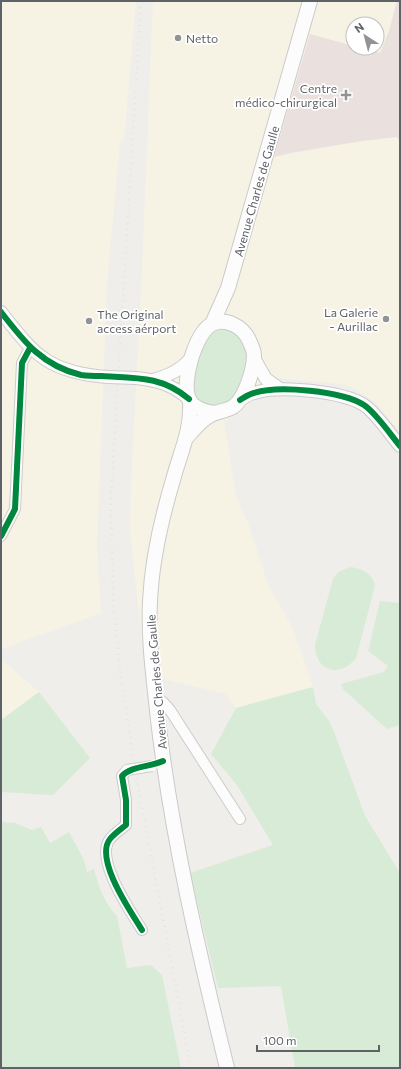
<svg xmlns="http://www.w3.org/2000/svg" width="401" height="1069" viewBox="0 0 401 1069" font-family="Commissioner,sans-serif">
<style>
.commercial{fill:#f7f3e4}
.medical{fill:#eae0de}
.green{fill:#d8ebd6}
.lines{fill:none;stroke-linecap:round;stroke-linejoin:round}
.minor-casing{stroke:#cbcccc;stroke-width:12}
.tertiary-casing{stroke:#cbcccc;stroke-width:14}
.secondary-casing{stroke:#cacacb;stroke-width:16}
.minor{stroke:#fdfcfc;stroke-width:10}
.tertiary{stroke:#fdfcfc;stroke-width:12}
.secondary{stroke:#fdfcfc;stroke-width:14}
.rail{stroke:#e4e4e4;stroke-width:2.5;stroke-dasharray:1 5;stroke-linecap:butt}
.minor-bridge-casing{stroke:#cbcccc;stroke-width:12;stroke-linecap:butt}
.tertiary-bridge-casing{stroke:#cbcccc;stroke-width:14;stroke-linecap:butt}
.minor-bridge{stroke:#fdfcfc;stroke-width:10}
.tertiary-bridge{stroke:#fdfcfc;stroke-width:12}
.cycleway-casing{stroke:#fff;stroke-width:8}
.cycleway{stroke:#00873e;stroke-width:6}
.poi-dot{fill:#919496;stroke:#fff;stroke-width:1.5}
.labels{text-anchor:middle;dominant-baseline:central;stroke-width:3.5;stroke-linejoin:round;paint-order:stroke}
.poi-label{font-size:12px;fill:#5f6368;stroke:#fff;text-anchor:start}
.street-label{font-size:12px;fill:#5f6368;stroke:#fff}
</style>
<rect width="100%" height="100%" fill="#efeeea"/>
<!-- commercial -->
<path class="commercial" d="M1 1H136L124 141H120L107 283 97 546 101 613 1 649Z
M153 1H397L389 31 380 53 361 48H377V24H353V46L310 34 274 157 362 141 397 137 400 140V431L375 402 352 387 333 383 284 379 276 377 239 414 224 421 236 497 248 523 268 584 294 631 313 687 236 708 226 694 163 679H146L130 531 131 484 142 271Z
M1 659 39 692 1 720Z"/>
<!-- medical -->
<path class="medical" d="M397 1H400V140L396 137 362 141 289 153 274 157 310 34 353 46V48H361L380 53 389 31Z"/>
<!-- green -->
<path class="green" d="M226 330C253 335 247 359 242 378 239 387 237 400 227 404 222 407 214 406 208 407 203 403 197 400 194 395 187 381 198 346 208 336 213 331 220 330 226 330Z
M351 567C364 569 372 574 375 586L356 658C340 679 315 671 315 645L333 579 338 572Z
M380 601 400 603V725L387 729 343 689 341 684 384 672 388 666 368 651Z
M313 687 316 704 329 721 335 734 365 816 400 873V1068H295L281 986 218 988 190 873 273 845 237 785 211 754 236 708Z
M39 692 90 758 53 795 1 792V720Z
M1 822 15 823 32 830 41 827 50 843 69 832 84 860 87 872 94 869C99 887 104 903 117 916L127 968 151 965 162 975 181 1068H1Z"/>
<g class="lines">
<!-- minor casing -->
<g class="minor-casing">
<path id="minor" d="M1 536 15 509 22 363 30 348
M157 703 163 702 170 710 240 819
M127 770 122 776 126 800V825C121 829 114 834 110 839 94 859 131 912 142 930"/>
</g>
<!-- tertiary casing -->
<g class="tertiary-casing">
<path id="tertiary" d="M1 312C35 356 50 373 108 377
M254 358 266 379 280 389
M136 378C157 380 173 385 189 399
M153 380C170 375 181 370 192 357
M240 400C245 397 249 394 254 393 278 385 342 391 364 405 376 413 390 434 400 446"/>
</g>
<!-- secondary casing -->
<g class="secondary-casing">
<path id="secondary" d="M212 324 228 288 310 1
M190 401C192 430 180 453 173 480 161 520 152 559 150 601 148 641 154 680 158 720 172 838 199 953 227 1068
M188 436C196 427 202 419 213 414 219 411 226 411 233 407 245 399 254 369 254 355 254 350 251 345 249 340 243 327 226 317 212 324 195 333 181 383 189 399 193 408 205 412 215 413"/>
</g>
<!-- minor -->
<use href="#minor" class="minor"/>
<!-- tertiary -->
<use href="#tertiary" class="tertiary"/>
<!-- secondary -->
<use href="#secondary" class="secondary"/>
<!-- rail -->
<path class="rail" d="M141 1 111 496 113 599 120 671 136 775 191 1068"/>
<!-- minor-bridge casing -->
<g class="minor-bridge-casing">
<path id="minor-bridge" d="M127 770 152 766"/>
</g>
<!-- tertiary-bridge casing -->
<g class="tertiary-bridge-casing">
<path id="tertiary-bridge" d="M108 377 136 378"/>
</g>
<!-- minor-bridge -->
<use href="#minor-bridge" class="minor-bridge"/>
<!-- tertiary-bridge -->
<use href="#tertiary-bridge" class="tertiary-bridge"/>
<!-- cycleway casing -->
<g class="cycleway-casing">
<path id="cycleway" d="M1 312C24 342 43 366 81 375 88 376 96 376 102 376 136 378 162 376 189 399
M240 400C245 397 249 394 254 393 278 385 342 391 364 405 376 413 390 434 400 446
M1 536 15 509 22 363 30 348
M142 930C131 912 94 859 110 839 114 834 121 829 126 825V800L122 776C131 766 150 767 163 761"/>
</g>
<!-- cycleway -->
<use href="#cycleway" class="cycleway"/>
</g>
<!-- markers -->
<g class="poi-dot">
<circle cx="178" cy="38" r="4"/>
<path d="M344 89h4v4h4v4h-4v4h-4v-4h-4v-4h4z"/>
<circle cx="386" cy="319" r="4"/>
<circle cx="89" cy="321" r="4"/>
</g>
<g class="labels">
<!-- poi labels -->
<g class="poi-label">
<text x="186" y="38">Netto</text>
<text x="337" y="88" text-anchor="end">Centre<tspan x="337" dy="14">médico-chirurgical</tspan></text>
<text x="378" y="312" text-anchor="end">La Galerie<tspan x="378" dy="14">- Aurillac</tspan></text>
<text x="97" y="314">The Original<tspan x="97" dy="14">access aérport</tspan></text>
</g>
<!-- street labels -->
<g class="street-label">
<text transform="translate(256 191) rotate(-74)">Avenue Charles de Gaulle</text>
<text transform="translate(156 682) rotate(-95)">Avenue Charles de Gaulle</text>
</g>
</g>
<!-- border -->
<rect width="401" height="1069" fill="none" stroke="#5f6368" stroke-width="4"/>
<!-- north arrow -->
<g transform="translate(365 36) rotate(324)"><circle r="19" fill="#ffffff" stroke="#bfc1c3"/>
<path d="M0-3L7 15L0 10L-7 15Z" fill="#919496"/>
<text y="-6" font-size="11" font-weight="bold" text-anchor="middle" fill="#5f6368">N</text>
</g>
<!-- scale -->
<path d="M257 1045v6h122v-6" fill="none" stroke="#5f6368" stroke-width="2"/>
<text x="263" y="1045" font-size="12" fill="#5f6368" stroke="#ffffff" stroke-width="3" paint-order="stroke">100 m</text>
</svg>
